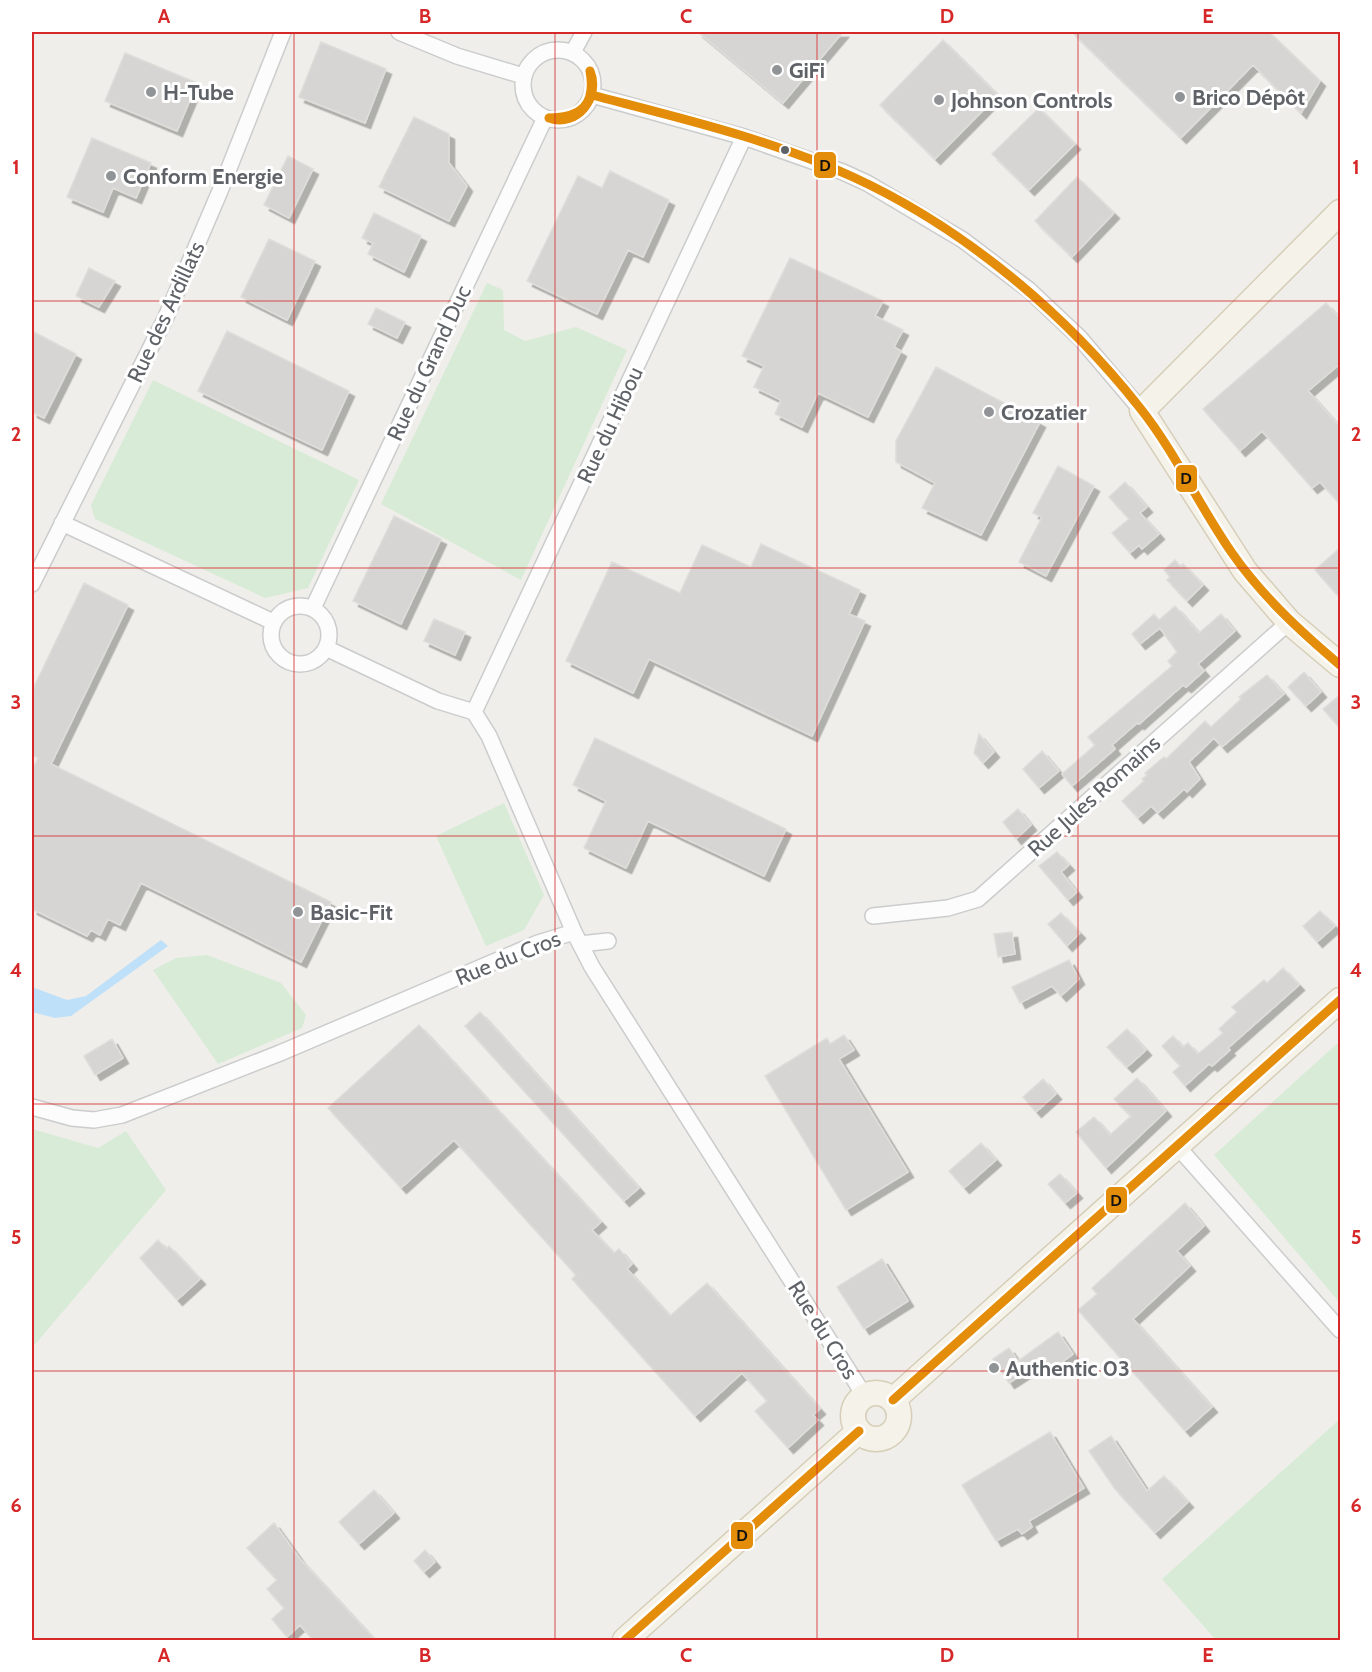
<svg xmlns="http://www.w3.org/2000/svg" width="1372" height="1672" viewBox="0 0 1372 1672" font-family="Cabin,sans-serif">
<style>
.green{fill:#d8ebd6}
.water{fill:#bfe0f9}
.building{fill:#d6d5d3;stroke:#deddd9;stroke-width:1.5;filter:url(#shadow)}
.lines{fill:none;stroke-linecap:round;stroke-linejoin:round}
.minor-casing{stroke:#cbcccc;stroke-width:18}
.primary-casing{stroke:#d7ceb8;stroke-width:27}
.minor{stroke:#fdfcfc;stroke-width:15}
.primary{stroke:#f4f2e9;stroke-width:24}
.bus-1-casing{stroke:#fff;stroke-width:14}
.bus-1{stroke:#e48d0a;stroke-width:9}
.grid{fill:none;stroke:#d62828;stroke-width:1.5;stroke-opacity:0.55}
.poi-dot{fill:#919496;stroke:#fff;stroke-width:2}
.bus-dot{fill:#5f6368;stroke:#fff;stroke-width:2}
.labels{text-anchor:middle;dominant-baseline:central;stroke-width:6;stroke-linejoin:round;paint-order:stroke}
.poi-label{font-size:22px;font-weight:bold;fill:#5f6368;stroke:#fff;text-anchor:start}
.street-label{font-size:22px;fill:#5f6368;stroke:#fff}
.line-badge{stroke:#fff;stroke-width:2}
.pale-badge-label{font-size:16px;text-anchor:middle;font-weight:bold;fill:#111}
.neatline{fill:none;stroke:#d62828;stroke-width:2}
.grid-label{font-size:20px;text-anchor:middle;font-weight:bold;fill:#d62828}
</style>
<defs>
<filter id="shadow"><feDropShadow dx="5.5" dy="5.5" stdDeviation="0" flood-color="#0004"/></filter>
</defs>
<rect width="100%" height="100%" fill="#efeeea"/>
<!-- green -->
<path class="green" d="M487 283 503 290 504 330 525 341 576 327 627 350 521 580 381 504Z
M153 380 359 480 308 588 265 598 95 519 91 505Z
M504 803 544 895 524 930 486 946 436 836Z
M207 955 281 983 306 1015 302 1028 218 1064 153 970 176 958Z
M1340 1041V1303L1214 1155Z
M32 1129 98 1148 126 1131 166 1190 32 1348Z
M1340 1419V1640H1216L1162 1579Z"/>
<!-- water -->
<path class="water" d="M161 940 168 946 71 1016 55 1018 32 1012V987L67 1000 86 996Z"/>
<!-- building -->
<path class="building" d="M698 32H843L783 103Z
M1072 32H1269L1320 81 1301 113 1253 65 1181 138Z
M943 40 998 95 935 159 880 105Z
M321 42 386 69 365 123 299 97Z
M125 53 197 83 177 131 105 101Z
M1039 108 1075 144 1029 190 992 154Z
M414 117 449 134V163L467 186 449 221 379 187Z
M92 138 151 163 136 198 113 188 103 212 67 197Z
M288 156 313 169 289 218 264 205Z
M610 171 669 200 643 257 628 250 597 314 527 281 578 176 602 188Z
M1077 177 1114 213 1072 257 1035 221Z
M374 213 421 236 404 272 368 254 373 243 362 238Z
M269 239 315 261 287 320 241 297Z
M790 258 883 301 875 316 903 330 894 347 901 351 868 417 818 393 802 427 775 414 781 400 754 387 764 366 742 356Z
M89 268 115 281 99 307 76 296Z
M1326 303 1341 320V363L1308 391 1341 428V505L1320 482 1312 488 1262 431 1240 451 1203 409Z
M376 308 405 322 397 338 368 324Z
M32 331 76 354 44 418 32 412Z
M227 331 349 391 322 450 198 391Z
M936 367 1040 422 981 535 922 508 935 483 896 462V441Z
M1058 466 1094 486 1046 576 1019 562 1042 517 1033 513Z
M1125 482 1147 507 1140 513 1159 534 1142 549 1139 545 1130 553 1112 533 1129 519 1109 497Z
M394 516 441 539 401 624 353 601Z
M761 544 860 590 849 614 865 621 812 736 649 659 633 693 566 661 612 562 680 593 702 545 751 567Z
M1341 547V599L1315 570Z
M1175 560 1181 567 1183 564 1203 585 1187 601 1167 580 1170 577 1164 570Z
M84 583 128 605 51 764 331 902 301 962 141 883 120 925 108 919 100 935 91 930 87 936 32 909V770L38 758 32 755V691Z
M1175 606 1199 633 1221 614 1235 631 1198 664 1204 671 1186 687 1183 685 1139 724 1137 723 1112 745 1115 749 1072 786 1062 774 1095 745 1088 737 1172 666 1168 661 1177 652 1160 628 1140 644 1132 634 1154 614 1159 620Z
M434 619 465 632 455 655 424 641Z
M1304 672 1321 692 1306 706 1288 687Z
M1267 675 1284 694 1222 747 1214 738 1189 762 1200 779 1187 792 1184 789 1158 813 1151 806 1138 818 1122 801 1144 781 1142 779 1147 775 1145 773 1164 757 1166 759 1205 721 1211 727 1241 699 1239 697Z
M1341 694V729L1323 709Z
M979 734 994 752 983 763 974 753Z
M595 738 786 829 764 876 648 821 626 868 584 848 606 801 573 785Z
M1042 751 1059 771 1039 788 1023 769Z
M1018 809 1031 825 1016 839 1003 822Z
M1057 852 1069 865 1061 872 1077 892 1068 900 1039 866Z
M1320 911 1335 926 1317 942 1303 926Z
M1061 913 1080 933 1067 946 1048 924Z
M1012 932 1015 954 998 957 994 934Z
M1069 960 1079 979 1061 996 1052 986 1020 1003 1012 987Z
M1283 968 1299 985 1228 1048 1230 1050 1212 1066 1209 1064 1185 1086 1173 1072 1180 1066 1162 1046 1173 1036 1183 1047 1188 1043 1198 1054 1223 1033 1219 1029 1237 1012 1232 1007 1264 980 1267 983Z
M480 1012 639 1188 624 1201 465 1026Z
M419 1025 601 1222 592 1230 614 1253 619 1249 632 1264 627 1269 670 1316 707 1283 820 1409 813 1415 818 1420 788 1448 755 1411 767 1401 742 1373 695 1416 572 1279 576 1275 454 1140 401 1188 328 1108Z
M1127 1029 1146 1050 1127 1067 1107 1047Z
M844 1035 854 1050 839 1059 908 1172 846 1210 765 1076 827 1038 830 1044Z
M112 1039 123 1058 95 1075 84 1056Z
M1137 1078 1166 1111 1106 1168 1076 1132 1094 1117 1110 1135 1131 1116 1114 1099Z
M1043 1079 1056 1094 1036 1112 1023 1097Z
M981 1143 996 1160 964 1188 949 1171Z
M1060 1174 1077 1193 1065 1203 1048 1184Z
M1185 1203 1204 1226 1177 1251 1190 1266 1133 1319 1212 1407 1185 1431 1078 1310 1097 1294 1092 1288Z
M158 1240 166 1249 169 1246 200 1279 177 1300 140 1258Z
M882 1259 908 1301 864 1329 837 1287Z
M1058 1332 1073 1354 1053 1369 1046 1359 1009 1383 993 1359 1009 1348 1018 1361Z
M1050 1432 1084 1488 1029 1521 1032 1527 1022 1534 1018 1529 996 1541 962 1485Z
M1111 1436 1147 1491 1164 1476 1188 1502 1155 1533 1115 1489 1089 1451Z
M374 1490 394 1513 359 1544 339 1522Z
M274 1523 300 1559 376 1641H314L300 1625 287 1637 272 1619 284 1608 267 1589 277 1580 247 1548Z
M425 1550 435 1562 424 1572 414 1561Z"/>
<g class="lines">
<!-- minor casing -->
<g class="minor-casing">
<path id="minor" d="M399 32 457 56 523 76
M523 85a35 35 0 1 1 70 0a35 35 0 1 1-70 0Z
M573 52 584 32
M592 95 744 137 843 172 867 183 963 240 1029 290 1080 338 1142 411
M62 523 273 622
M32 584 166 317 220 191 283 32
M271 635a29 29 0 1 1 58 0a29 29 0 1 1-58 0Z
M313 608 545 118
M326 648 438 701 474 712
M474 712 489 736 574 932 592 967 864 1395
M474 712 744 137
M873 916 948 908 978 899 1289 622
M580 944 608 941
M32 1107 72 1118 94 1120 122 1115 280 1053 538 943 574 932
M1177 1146 1340 1330"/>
</g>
<!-- primary casing -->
<g class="primary-casing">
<path id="primary" d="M1340 212 1142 411 1245 571 1289 622 1340 665
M853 1416a23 23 0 1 1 46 0a23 23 0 1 1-46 0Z
M893 1400 1340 1000
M625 1640 859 1431"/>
</g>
<!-- minor -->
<use href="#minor" class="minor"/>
<!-- primary -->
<use href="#primary" class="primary"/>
<!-- bus-1 casing -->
<g class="bus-1-casing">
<path id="bus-1" d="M592 95C680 118 770 139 853 177 964 228 1065 313 1140 408 1176 453 1199 506 1232 553 1262 596 1300 631 1340 665
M549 118C582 118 596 104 590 71
M549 118C577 128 601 97 590 71
M893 1400 1340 1000
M625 1640 859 1431"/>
</g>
<!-- bus-1 -->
<use href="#bus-1" class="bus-1"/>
</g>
<!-- grid -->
<path class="grid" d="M294 32V1640M555 32V1640M817 32V1640M1078 32V1640M32 301H1340M32 568H1340M32 836H1340M32 1104H1340M32 1371H1340"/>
<!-- markers -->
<g class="poi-dot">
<circle cx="777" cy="70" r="6"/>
<circle cx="151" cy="92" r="6"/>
<circle cx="1180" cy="97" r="6"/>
<circle cx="939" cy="100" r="6"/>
<circle cx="111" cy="176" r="6"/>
<circle cx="989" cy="412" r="6"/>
<circle cx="298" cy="912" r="6"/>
<circle cx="994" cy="1368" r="6"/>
</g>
<circle class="bus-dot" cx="785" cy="150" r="5"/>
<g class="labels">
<!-- poi labels -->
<g class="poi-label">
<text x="789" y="70">GiFi</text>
<text x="163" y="92">H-Tube</text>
<text x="1192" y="97">Brico Dépôt</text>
<text x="951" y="100">Johnson Controls</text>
<text x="123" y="176">Conform Energie</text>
<text x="1001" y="412">Crozatier</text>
<text x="310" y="912">Basic-Fit</text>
<text x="1006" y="1368">Authentic 03</text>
</g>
<!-- street labels -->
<g class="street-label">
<text transform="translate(166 312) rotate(-65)">Rue des Ardillats</text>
<text transform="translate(429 363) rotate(-65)">Rue du Grand Duc</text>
<text transform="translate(610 425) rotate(-65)">Rue du Hibou</text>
<text transform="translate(1094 796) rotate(-42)">Rue Jules Romains</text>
<text transform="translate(508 958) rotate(-22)">Rue du Cros</text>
<text transform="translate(823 1330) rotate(58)">Rue du Cros</text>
</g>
</g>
<g class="line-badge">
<rect x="813" y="151" width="24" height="28" rx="6" fill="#e48d0a"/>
<rect x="1175" y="464" width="23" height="29" rx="6" fill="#e48d0a"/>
<rect x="1105" y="1186" width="23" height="28" rx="6" fill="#e48d0a"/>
<rect x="730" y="1521" width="24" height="29" rx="6" fill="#e48d0a"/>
</g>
<g class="pale-badge-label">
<text x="825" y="171">D</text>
<text x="1186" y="484">D</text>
<text x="1116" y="1206">D</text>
<text x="742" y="1541">D</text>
</g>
<!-- border -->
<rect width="1372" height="1672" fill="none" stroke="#ffffff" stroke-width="66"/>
<rect x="33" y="33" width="1306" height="1606" class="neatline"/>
<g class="grid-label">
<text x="164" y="23">A</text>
<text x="425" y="23">B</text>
<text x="686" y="23">C</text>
<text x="947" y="23">D</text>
<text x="1208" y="23">E</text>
<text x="16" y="174">1</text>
<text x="1356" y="174">1</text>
<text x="16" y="441">2</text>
<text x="1356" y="441">2</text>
<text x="16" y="709">3</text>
<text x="1356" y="709">3</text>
<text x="16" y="977">4</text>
<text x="1356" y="977">4</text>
<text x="16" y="1244">5</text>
<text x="1356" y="1244">5</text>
<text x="16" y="1512">6</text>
<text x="1356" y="1512">6</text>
<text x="164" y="1662">A</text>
<text x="425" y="1662">B</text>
<text x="686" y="1662">C</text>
<text x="947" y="1662">D</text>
<text x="1208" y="1662">E</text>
</g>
</svg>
